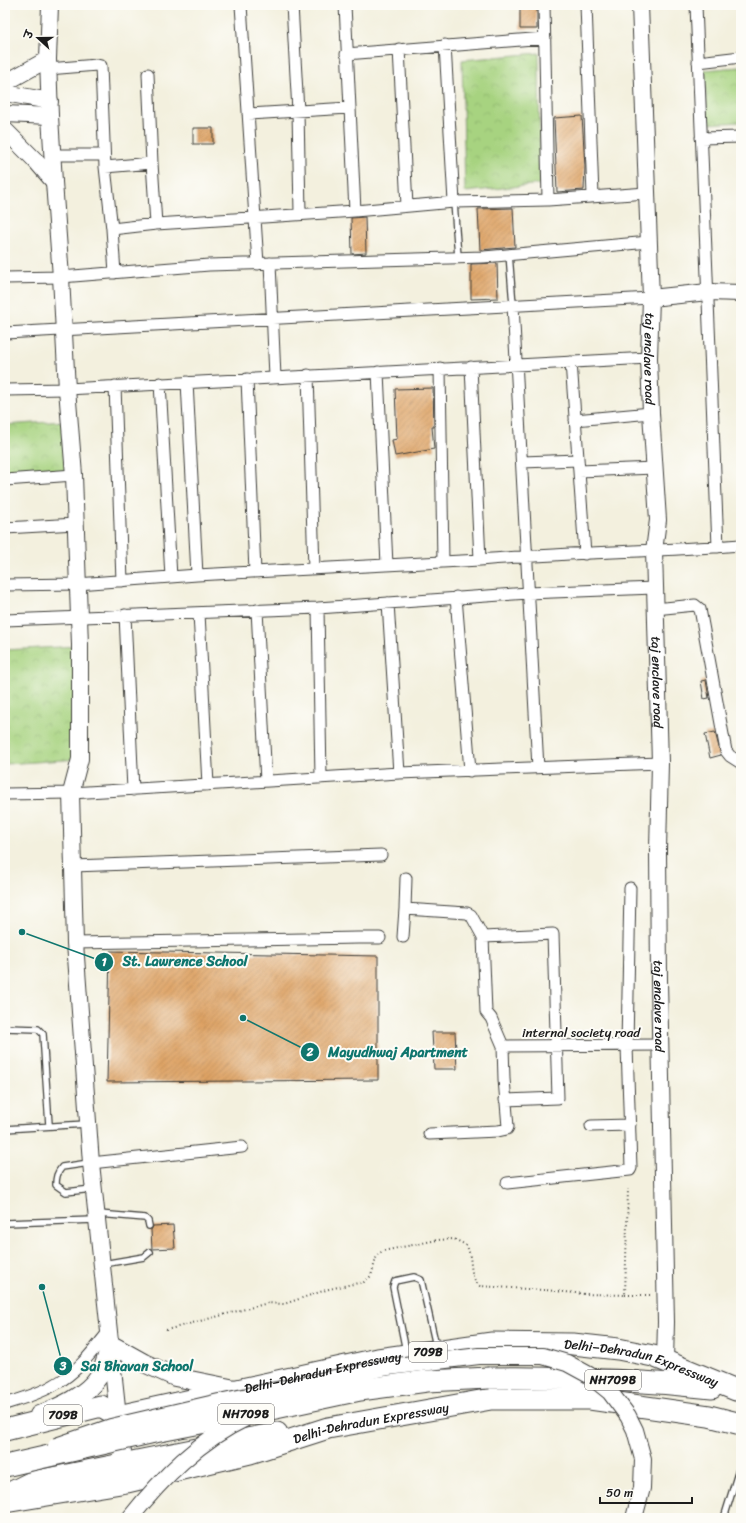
<svg xmlns="http://www.w3.org/2000/svg" width="746" height="1523" viewBox="0 0 746 1523" font-family="Sriracha,'Playpen Sans Deva',sans-serif">
<style>
.park{fill:url(#park-crowns);stroke:#62784e}
.building{fill:url(#building-hatch)}
.lines{fill:none;stroke-linecap:round;stroke-linejoin:round}
.lane-casing{stroke:#3c3c39;stroke-width:8}
.street-casing{stroke:#3c3c39;stroke-width:13}
.secondary-casing{stroke:#3c3c39;stroke-width:18}
.primary-casing{stroke:#3c3c39;stroke-width:20}
.highway-casing{stroke:#3c3c39;stroke-width:23}
.path{stroke:#3c3c39;stroke-width:2;stroke-dasharray:1 3;stroke-linecap:butt}
.lane{stroke:#fff;stroke-width:5.5}
.street{stroke:#fff;stroke-width:11}
.secondary{stroke:#fff;stroke-width:16}
.primary{stroke:#fff;stroke-width:18}
.highway{stroke:#fff;stroke-width:21}
.secondary-bridge-casing{stroke:#3c3c39;stroke-width:18;stroke-linecap:butt}
.highway-bridge-casing{stroke:#3c3c39;stroke-width:23;stroke-linecap:butt}
.secondary-bridge{stroke:#fff;stroke-width:16}
.highway-bridge{stroke:#fff;stroke-width:21}
.labels{text-anchor:middle;dominant-baseline:central;stroke-width:4;stroke-linejoin:round;paint-order:stroke}
.shield{fill:#fdfcf7;stroke:#605f5e;stroke-width:1}
.shield-label{font-size:12px;font-weight:bold;fill:#1c1c1c}
.street-label{font-size:13px;fill:#1c1c1c;stroke:#fdfcf7}
.leader{fill:none;stroke:#0f766e;stroke-width:1.5}
.callout-dot{fill:#0f766e;stroke:#fdfcf7;stroke-width:1.5}
.mark-label{font-size:12px;text-anchor:middle;font-weight:bold;fill:#fff}
.callout-label{font-size:14px;text-anchor:middle;font-weight:bold;fill:#0f766e;stroke:#fdfcf7;stroke-width:4;stroke-linejoin:round;paint-order:stroke}
</style>
<defs>
<pattern id="park-crowns" width="20" height="18" patternUnits="userSpaceOnUse"><rect width="20" height="18" fill="#a7d380"/><path d="M2 6a3 3 0 1 1 6 0M12 15a3 3 0 1 1 6 0" fill="none" stroke="#8fb56e"/></pattern>
<pattern id="building-hatch" width="6" height="6" patternUnits="userSpaceOnUse"><rect width="6" height="6" fill="#dea263"/><path d="M-1 1l2-2M0 6l6-6M5 7l2-2" fill="none" stroke="#b38351"/></pattern>
</defs>
<rect width="100%" height="100%" fill="#fdfcf7"/>
<filter id="ink" filterUnits="userSpaceOnUse"><feTurbulence type="fractalNoise" baseFrequency=".025" numOctaves="2"/><feDisplacementMap in="SourceGraphic" scale="8" xChannelSelector="R" yChannelSelector="G"/><feConvolveMatrix kernelMatrix="1 2 1 2 8 2 1 2 1" color-interpolation-filters="sRGB"/></filter>
<filter id="wash" filterUnits="userSpaceOnUse"><feTurbulence type="fractalNoise" baseFrequency=".012" numOctaves="4" result="noise"/><feDisplacementMap in="SourceGraphic" scale="16" xChannelSelector="R" yChannelSelector="G"/><feGaussianBlur stdDeviation="0.9" result="paint"/><feColorMatrix in="noise" values="0 0 0 0 0 0 0 0 0 0 0 0 0 0 0 0 0 1.4 0 .05"/><feComposite in="paint" operator="in"/></filter>
<g filter="url(#wash)">
<rect width="100%" height="100%" fill="#f3f0de"/>
<!-- park -->
<path class="park" d="M539 53 540 184 465 192 462 60Z
M741 67V122L708 124 704 70Z
M65 421 68 475 5 479V425Z
M79 646V759L5 764V650Z"/>
<g id="blocks">
<!-- building -->
<path class="building" d="M520 5H537V29H520Z
M582 116 585 167 584 190 557 192 554 118Z
M193 128H213V144H193Z
M513 208 515 247 480 250 478 209Z
M365 217 366 253 352 254 351 218Z
M497 263 498 298 471 299V264Z
M433 388 434 427H432L434 449 395 456 392 440 397 439 395 389Z
M706 680 709 698 704 699 701 681Z
M715 732 721 755 710 758 705 734Z
M110 951 378 956V1080L107 1082Z
M432 1032H455L457 1069H434Z
M173 1225 175 1248 152 1249 151 1230 153 1226Z"/>
</g>
</g>
<g filter="url(#ink)">
<use href="#blocks" fill-opacity="0" stroke="#3c3c39" stroke-width="1"/>
<g class="lines">
<!-- lane casing -->
<g class="lane-casing">
<path id="lane" d="M454 202 458 257
M509 254 513 305
M5 1028 38 1029 43 1034 49 1125
M5 1129 86 1124
M89 1163 62 1167C57 1173 56 1177 56 1185L66 1192 92 1189
M99 1214 145 1218 148 1221 149 1226
M5 1223 95 1220
M103 1264 144 1257 150 1252
M406 1351 393 1287 395 1281 414 1277 421 1280 436 1346
M724 1518 741 1463"/>
</g>
<!-- street casing -->
<g class="street-casing">
<path id="street" d="M241 5 258 264
M292 5 298 111 300 213
M345 5 355 211
M544 5 548 200
M586 5 593 196
M696 5 718 547
M445 45 454 202
M399 49 407 206
M346 54 545 38
M698 62 741 57
M48 69 97 65 101 66 105 167
M148 74 152 163
M248 114 349 108
M701 138 741 137
M52 155H104
M112 229 105 167 152 163 156 224
M270 263 275 377
M115 273 112 229 156 224 355 211 454 202 548 200 647 193
M5 278 61 277 209 265 484 257 649 242
M513 305 538 768
M5 333 651 298
M571 362 585 554
M471 367 480 560
M440 368 443 562
M378 372 387 565
M308 375 314 569
M247 379 255 572
M187 382 197 575
M160 383 171 577
M115 386 122 581
M5 390 67 389 649 358
M575 420 651 413
M522 462 578 460
M579 471 655 468
M5 480 74 475
M5 528 76 524
M5 585 77 584 197 575 480 560C567 552 654 552 741 545
M456 597 470 771
M388 603 399 773
M318 608 321 778
M655 609 695 605 700 609 726 751 730 756 741 763
M257 610 266 781
M199 613 208 785
M125 615 133 790
M5 620 318 608 528 593 654 588
M5 794 71 793 399 773 660 763
M73 866 381 855
M405 909 406 878
M403 937 405 909 467 913 471 915 483 937
M75 943 358 938H380
M503 1046 660 1045
M591 1126 630 1125
M429 1134 498 1131 507 1129 508 1127 504 1079 503 1046 491 1018 486 1012 483 937 553 934 558 1098 505 1100
M91 1163 242 1147
M507 1183 630 1170 631 1168 627 1046 630 888
M5 1404C21 1399 39 1394 54 1385 77 1373 93 1351 109 1331"/>
</g>
<!-- secondary casing -->
<g class="secondary-casing">
<g id="secondary">
<path d="M50 5 48 59 50 116 54 182 61 277 67 389 74 475 80 645V759L71 793 75 943 91 1163 118 1416 126 1475"/>
<path id="s1" d="M640 5 651 298 649 358 651 413 658 520 654 551 660 763 658 850 659 980 666 1322 665 1361"/>
<path d="M5 83 48 59"/>
<path d="M5 93 50 101"/>
<path d="M5 114 50 116"/>
<path d="M5 130 35 160 54 182"/>
<path d="M651 298 708 292 741 293"/>
</g>
</g>
<!-- primary casing -->
<g class="primary-casing">
<path id="primary" d="M39 1415C60 1407 86 1396 99 1376 105 1367 107 1355 110 1344L144 1363 175 1377 235 1389"/>
</g>
<!-- highway casing -->
<g class="highway-casing">
<g id="highway">
<path d="M489 1378C564 1377 638 1380 712 1388"/>
<path id="s2" d="M5 1430 101 1406 118 1416 378 1359 492 1343 573 1344 618 1349 653 1356 736 1390"/>
<path d="M10 1493 32 1482 277 1433"/>
<path id="s3" d="M5 1502 127 1482 250 1453 328 1428 491 1399H590L709 1416 741 1424"/>
</g>
</g>
<!-- path -->
<path class="path" d="M625 1295H652
M166 1330 268 1303 284 1304 329 1289 348 1285 364 1282 371 1276 377 1255 383 1251 437 1240 454 1239 466 1245C474 1257 467 1276 480 1286L545 1290 585 1294 625 1295 628 1189"/>
<!-- lane -->
<use href="#lane" class="lane"/>
<!-- street -->
<use href="#street" class="street"/>
<!-- secondary -->
<use href="#secondary" class="secondary"/>
<!-- primary -->
<use href="#primary" class="primary"/>
<!-- highway -->
<use href="#highway" class="highway"/>
<!-- secondary-bridge casing -->
<g class="secondary-bridge-casing">
<path id="secondary-bridge" d="M56 1446 111 1427 219 1402 388 1367 479 1356H543L567 1363 589 1375 610 1392 628 1416 635 1430 643 1459 642 1488 634 1518
M130 1518C162 1478 199 1440 246 1418"/>
</g>
<!-- highway-bridge casing -->
<g class="highway-bridge-casing">
<path id="highway-bridge" d="M5 1466 150 1433 276 1408 360 1390 427 1381 489 1378"/>
</g>
<!-- secondary-bridge -->
<use href="#secondary-bridge" class="secondary-bridge"/>
<!-- highway-bridge -->
<use href="#highway-bridge" class="highway-bridge"/>
</g>
</g>
<g class="labels">
<!-- shield labels -->
<g class="shield">
<rect x="409" y="1342" width="38" height="20" rx="3"/>
<rect x="585" y="1370" width="56" height="20" rx="3"/>
<rect x="218" y="1404" width="56" height="20" rx="3"/>
<rect x="44" y="1405" width="38" height="20" rx="3"/>
</g>
<g class="shield-label">
<text x="428" y="1352">709B</text>
<text x="613" y="1380">NH709B</text>
<text x="246" y="1414">NH709B</text>
<text x="63" y="1415">709B</text>
</g>
<!-- street labels -->
<g class="street-label">
<text stroke="none"><textPath href="#s1" startOffset="354">taj enclave road</textPath></text>
<text stroke="none"><textPath href="#s1" startOffset="678">taj enclave road</textPath></text>
<text stroke="none"><textPath href="#s1" startOffset="1002">taj enclave road</textPath></text>
<text x="581" y="1032">internal society road</text>
<text stroke="none"><textPath href="#s2" startOffset="652">Delhi–Dehradun Expressway</textPath></text>
<text stroke="none"><textPath href="#s2" startOffset="328">Delhi–Dehradun Expressway</textPath></text>
<text stroke="none"><textPath href="#s3" startOffset="375">Delhi-Dehradun Expressway</textPath></text>
</g>
</g>
<!-- callouts -->
<path class="leader" d="M22 932L104 962M243 1018L310 1052M42 1287L63 1366"/>
<g class="callout-dot">
<circle cx="22" cy="932" r="4"/>
<circle cx="243" cy="1018" r="4"/>
<circle cx="42" cy="1287" r="4"/>
<circle cx="104" cy="962" r="10"/>
<circle cx="310" cy="1052" r="10"/>
<circle cx="63" cy="1366" r="10"/>
</g>
<g class="mark-label">
<text x="104" y="966">1</text>
<text x="310" y="1056">2</text>
<text x="63" y="1370">3</text>
</g>
<g class="callout-label">
<text x="185" y="966">St. Lawrence School</text>
<text x="398" y="1057">Mayudhwaj Apartment</text>
<text x="137" y="1371">Sai Bhavan School</text>
</g>
<!-- margin -->
<rect width="746" height="1523" fill="none" stroke="#fdfcf7" stroke-width="20"/>
<!-- north arrow -->
<g transform="translate(38 38) rotate(291)" stroke="#fdfcf7" stroke-width="3" paint-order="stroke">
<path d="M0-3L7 15L0 10L-7 15Z" fill="#1c1c1c"/>
<text y="-6" font-size="11" font-weight="bold" text-anchor="middle" fill="#1c1c1c">उ</text>
</g>
<!-- scale -->
<path d="M600 1497v6h92v-6" fill="none" stroke="#1c1c1c" stroke-width="2"/>
<text x="606" y="1497" font-size="12" fill="#1c1c1c" stroke="#fdfcf7" stroke-width="3" paint-order="stroke">50 m</text>
</svg>
